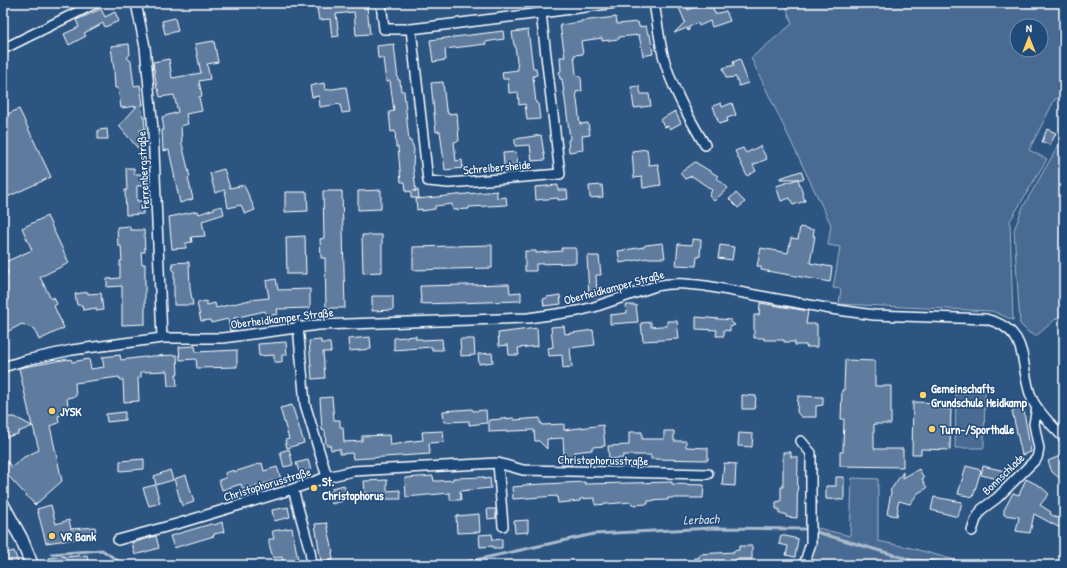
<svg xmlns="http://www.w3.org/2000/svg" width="1067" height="568" viewBox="0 0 1067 568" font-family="'Patrick Hand',sans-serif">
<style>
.green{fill:#486b92;stroke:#a4b5c8;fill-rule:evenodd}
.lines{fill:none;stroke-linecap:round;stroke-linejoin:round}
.stream{stroke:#acbcce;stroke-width:3}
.building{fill:#5e7c9f;stroke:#fff}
.minor-casing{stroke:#fff;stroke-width:12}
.secondary-casing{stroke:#fff;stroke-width:15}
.minor{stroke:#1f4a7a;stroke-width:9}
.secondary{stroke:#1f4a7a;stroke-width:12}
.poi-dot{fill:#ffd166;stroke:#1f4a7a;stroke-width:1.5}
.labels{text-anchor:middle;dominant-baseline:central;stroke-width:3;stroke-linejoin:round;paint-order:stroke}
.street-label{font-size:12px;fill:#fff;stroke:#1f4a7a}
.poi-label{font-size:12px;font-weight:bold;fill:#fff;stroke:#1f4a7a;text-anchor:start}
.water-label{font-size:13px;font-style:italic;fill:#d5dde6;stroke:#1f4a7a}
</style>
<rect width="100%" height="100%" fill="#2c5582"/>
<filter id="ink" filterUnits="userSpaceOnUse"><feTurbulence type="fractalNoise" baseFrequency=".025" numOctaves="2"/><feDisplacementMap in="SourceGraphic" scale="8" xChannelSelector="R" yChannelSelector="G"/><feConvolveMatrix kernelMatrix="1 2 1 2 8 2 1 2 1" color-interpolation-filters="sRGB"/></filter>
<g filter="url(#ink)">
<!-- green -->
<path class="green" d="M785 3H1064V99H1055L1029 150 1047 159 1010 221 1013 320 992 311 839 304 841 289 833 288 840 247 828 245 831 225 751 58 792 24ZM1017 26H1041V50H1017Z
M1064 130V312L1036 336 1029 333 1020 324 1014 230 1023 207 1061 141Z
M956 390H985L984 448H955Z
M852 478 878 479V541L911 548 973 565H811L818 528 850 536Z"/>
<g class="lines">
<!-- stream -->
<path class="stream" d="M51 554 102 550 124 565
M452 565 594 534 713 528 806 529 911 560 932 561 950 565"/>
</g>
<!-- building -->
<path class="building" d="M356 3V6H364L367 7 370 34 356 35 354 12 336 14 339 36 332 37 330 19 319 20 317 8Z
M677 3H688V10L704 3H711L715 14 726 11 730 21 712 27 710 21 699 26 698 23 689 27V30L688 31 687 28 674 33 685 22Z
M101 9 105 17 115 12 119 21 105 27 103 23 94 28 84 33 86 36 69 45 64 34 79 27 76 20Z
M616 17 617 24 638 22 639 27 646 26 648 34H650L653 54 643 56 639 35 619 37V39L602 41V38L581 41 583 54 574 55 576 74 581 78 582 91 576 92 580 124 588 123 590 135 582 136 583 150 569 152 568 140 570 139 566 107 562 79H560L559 72 561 71 560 57H565L560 25 581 22V21Z
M175 18 178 31 165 34 162 21Z
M528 30 533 68H536L537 75 533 76 536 103H538L540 119 527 120 525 104 519 105 518 92 509 93 508 79H503L502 72 518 70 515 45H514L512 32Z
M503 31 504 39 485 42 486 44 445 49 446 60 433 62 430 40Z
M214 41 218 62 207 64 210 79 199 81 202 96 199 97 202 111 186 114 188 124 181 126 182 144 190 177 188 178 193 199 180 203 169 150 163 151 162 130H164L162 117 178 112 174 95 160 97 158 89H157L153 62 169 59 172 78 201 73 195 44Z
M129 44 130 54 127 58 131 61 134 86 140 85 143 105H141L143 117H144L145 129 140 130 141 152 119 126 137 106 121 108 118 88H115L114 70 111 46Z
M394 44 398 80H400L401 91H404L409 141H411L414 149 413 166 416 191H413L418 190 419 198H411V191L406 192 405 182H401L398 147H396L395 131 391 132 389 112 394 111 390 81 386 82 383 58H378L377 46Z
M740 59 748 83 739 86 736 77 726 78 723 68 734 65 733 62Z
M443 82 446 110H447L448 114 457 113 459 141 454 142 456 161 462 160 463 168 445 170 440 131 436 132 431 83Z
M324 83 325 90 346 87 350 112 342 113 340 104 320 107 319 96 312 97 310 86Z
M639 86 641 94H649L651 106 634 108 631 87Z
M721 103 722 107 732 103 736 115 727 118 728 121 719 124 713 106Z
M19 109 51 177 3 199V116Z
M675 111 681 123 670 129 668 126 665 127 660 120Z
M107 129 108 139H98V130Z
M1047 129 1056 133 1050 145 1042 142Z
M541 135 545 160 532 161 530 145 515 146V139Z
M760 146 767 159 753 165 756 171 747 176 735 151 743 148 746 153Z
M647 149 649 165 658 164 661 185 643 188 642 177 634 178 632 151Z
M516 152 518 164 504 166 503 153Z
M695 162 718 176 717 178 728 188 714 201 709 196 712 190 692 176 685 179 680 173Z
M126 168H134V174H148V185L137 186V201H143V203L146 205 143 208V214L126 215 125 190H127Z
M224 169 230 188 244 185 255 210 245 214 241 205 228 208 225 190 215 193 210 173Z
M801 171 804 179H780V178Z
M798 179 805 201 793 205 790 198 781 201 776 186Z
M558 185V190H567L568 199 558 200V198L536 200 535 187Z
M602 185 603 197 590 198 589 186Z
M381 190V209L358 210V191Z
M323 191H342L345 308H326L325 258H321L320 239 324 238Z
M497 191V198L506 197 507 205 469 207V209L453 210 452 204 435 206V209L422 211V209L417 210 416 199Z
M285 192H307L308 211 285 212Z
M736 193 745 202 738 208 729 199Z
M222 206 224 214 202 221 205 236 191 237 192 242 186 243V248L172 249 169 217 198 211 199 214 214 209V208Z
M47 216 69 263 40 277 51 299 54 297 57 304 54 306 64 328 39 340 34 329 22 324 3 334V275L8 273 3 263 32 250 22 228Z
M130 226V230H144L145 252H141L142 264H145V324L122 325V286L107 287V279L120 278V261H122L121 246H118L117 227Z
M800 227 814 230 813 236H815L810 263 832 267 830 282 761 270V267L757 266 761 248 788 253 791 238 798 239Z
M362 235H382V272L363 273Z
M305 236 306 274H287L286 237Z
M692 239 701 240 700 257H697L696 266 676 265 678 244 692 245Z
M663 243 665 258H648L620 263 618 251 644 247V246L646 245Z
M492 245V268L413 270V247Z
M720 245 734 247 732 260 718 258Z
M561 248H576V263L536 264V271H525V251H536V253L562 251Z
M587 256H599L601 275H596L597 296 589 297Z
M189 262 190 288 193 305H174V271H173L172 263Z
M276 279 278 290 310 289V308L277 309 278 314 266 316 265 311 234 318V330L230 331 228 319 211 323 210 320 201 321 197 303 206 301 207 305 215 303 216 308 250 300 269 298 266 281Z
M509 284 510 293 521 292V301L421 304 420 286Z
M88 292V294L101 293 103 310 96 311V308L83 310 82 305H77L75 294Z
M560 295 561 304 544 306 543 299 547 298V297Z
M372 296H393V310L372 311Z
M760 303 808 311 806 324H817V347H806V345H795V342H784V340H764V338H754V315H759Z
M626 305H636L638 322 610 324V315L627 313Z
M696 317 731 320V322L735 325 730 327V331L724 330V336H716L717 330 696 329Z
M667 321H677L679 339 643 341 641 323 651 322V327L660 326H667Z
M564 326 565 334 593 330 595 345 570 348 572 367 563 368 562 355 549 356 548 348 553 347 551 327Z
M537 328 538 346 518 348 519 355H509L508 345 499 346 498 333Z
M416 336V339H422V340L442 339 443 350H432V347L394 350V338Z
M370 337 371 349 349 351 348 339Z
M460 339H474L475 355 461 356Z
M321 340V343H330L331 352H323L325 378 312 379 309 341Z
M286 342 287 355H282V362H274V355L259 356 258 344Z
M195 346 196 352 237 350V367L197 368 196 359 180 360 179 347Z
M492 353 493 362 479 364 478 354Z
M120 355 121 360 152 356 177 355 178 374H176L177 386H168L167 371 141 372V377L138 378 139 401 124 402 123 380H120L119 377 75 383 76 396 67 398 69 413 58 416 59 423 50 426 62 481 35 505 3 470V457L12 467 24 457 39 450 33 426 18 432V434L3 438V420L10 417H15L32 426 19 368 68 359V360L71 359 72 362 89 359 91 369 104 367 102 357Z
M845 360 875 361V386H891V424H874V449H903V467L840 466V452H843V448L844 419H841L842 390H844Z
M742 395 756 396 755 409H742Z
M798 396 823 397V405L816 406V417H801L797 412Z
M332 397 334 420H340V427H343L344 442 362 441V436L389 435 390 445 405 443V442L423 440 422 432 443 431 444 442 429 443 430 454 353 459 352 453 340 454V449L331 450 330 445H326L325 431 322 430 320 398Z
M913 402 943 403V409H951L950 450 921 449V454H912Z
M292 405 304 443 287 448 285 440 289 439 280 408Z
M1023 406 1031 452 1022 455 1012 411H1014V408Z
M472 409 473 411 486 410 487 423 469 425V421L444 422 443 411Z
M125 412V420L107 422 106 414Z
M514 418V420L540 418V423H542V425L564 424V430L603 425 605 446 592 447V450L575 452V458H570L571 465H562L561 456 564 455 563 438 547 439V449L539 441H535L534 430 489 432V420Z
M664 431H674V441H686V447L708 448V460L651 459V455H623V458L609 459 608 446 629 445V432H642V439H664Z
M739 433 753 434 752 447 738 446Z
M289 449 293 465 284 467 280 452Z
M783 452H791V457H798L797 518 786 517V514H779V509H776V502L781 501V487H783Z
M1062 455 1064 459V482L1052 472 1048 461Z
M144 459V469L120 471V461Z
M308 460 311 470 300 474 296 463Z
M262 463 264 471 277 467 281 479 243 490 241 484 222 490 219 480 226 478 225 473 234 470V472Z
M724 463 736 464 735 486 722 485Z
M966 466 981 470 973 497 958 494Z
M983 466 1005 471 1002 480 981 475Z
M919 469 924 478 922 479 927 488 918 493 910 504 899 501 897 507 898 508 897 516 887 514 891 492 890 491 903 472V478Z
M170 470 173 480 156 485 154 476Z
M186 475 194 502 182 506 174 479Z
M433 476 434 481H438L453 480V478L484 477V479L490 478 491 488 460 491 461 500H450V493L406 497 405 478Z
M836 477H844V500L826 499V486H836Z
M1026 479 1040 486 1049 494 1040 505 1051 512 1050 514 1064 521V530L1034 514 1030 533 1016 531 1019 517 1004 515V510L1013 493 1019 495Z
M387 480V491L400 490 401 499H368V493L365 494 364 481Z
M585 482V484L672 482V484L704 485 703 498H668V500L648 501V504L632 505 631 502 595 505V498L580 499V501L558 503 557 496 513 499 512 487 523 486V485Z
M155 485 160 503 149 506 143 488Z
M344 485 347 497 342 498 343 501 332 504 329 492 333 491 332 488Z
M934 497 962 502 958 517 931 510Z
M51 505 56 524 69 520 71 529 95 527 96 536 46 543 37 509Z
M288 507 290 517 274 521 272 510Z
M487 509H496V518L488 519Z
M479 514 480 532 457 533 456 516Z
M528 520V532L515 533 514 521Z
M222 522 224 532 214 534V536L174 548 170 536 211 524H213L214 525Z
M327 523 333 552H332L333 560 321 562 315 524Z
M292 528 299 565H283L282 557 273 558 269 544V539H274L272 531Z
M492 534 493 540 502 539V548H493V546L480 547 479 535Z
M781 535 798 539 795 557 786 555 788 546 779 544Z
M156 536 159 548 135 555 132 543Z
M739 546H752V559H736V565H694V558H699V554L734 552 733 551 739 550Z
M14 551 19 565H3V554Z
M87 555 89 565H50L49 558 64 556V557Z"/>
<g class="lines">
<!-- minor casing -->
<g class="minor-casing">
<path id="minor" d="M136 3 145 47 153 129 162 338
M381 3 384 29H411L541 13
M654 3C657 20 659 38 663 55 671 87 688 116 705 145
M411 29 428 181 449 183 560 174 541 13 615 3
M3 49 96 3
M298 326 305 404 327 477
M3 367 26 360 72 350 162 338H223L318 325 528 318 578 311 594 307 656 286C673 282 689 284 706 286L831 309 874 315 986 319C1033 331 1018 366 1032 399 1039 414 1053 426 1064 438
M801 441 811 453V543L804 565
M498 463 503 526
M293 489 310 551 312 565
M972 531 976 519 982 509 997 498 1037 458 1039 449 1034 424 1037 407
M118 540 180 523 293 489 327 477 353 471 498 463 523 470 708 474"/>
</g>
<!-- secondary casing -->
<g class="secondary-casing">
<path id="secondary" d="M3 505 21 538 32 565"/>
</g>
<!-- minor -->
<use href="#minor" class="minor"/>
<!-- secondary -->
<use href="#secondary" class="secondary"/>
</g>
</g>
<!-- markers -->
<g class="poi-dot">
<circle cx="923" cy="395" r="4"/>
<circle cx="52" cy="411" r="4"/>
<circle cx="932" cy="429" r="4"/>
<circle cx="314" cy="488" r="4"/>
<circle cx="52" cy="536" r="4"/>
</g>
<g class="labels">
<!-- street labels -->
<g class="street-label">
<text transform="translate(497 167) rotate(-5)">Schreibersheide</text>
<text transform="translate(143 170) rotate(-93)">Ferrenbergstraße</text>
<text transform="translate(614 287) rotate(-15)">Oberheidkamper Straße</text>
<text transform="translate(282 318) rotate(-7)">Oberheidkamper Straße</text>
<text transform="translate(603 460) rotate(1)">Christophorusstraße</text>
<text transform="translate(1003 474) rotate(-44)">Bonnschlade</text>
<text transform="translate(267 484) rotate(-17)">Christophorusstraße</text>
</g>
<!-- poi labels -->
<g class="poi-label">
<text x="931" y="388">Gemeinschafts<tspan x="931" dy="14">Grundschule Heidkamp</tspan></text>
<text x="60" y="411">JYSK</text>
<text x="940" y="429">Turn-/Sporthalle</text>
<text x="322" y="481">St.<tspan x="322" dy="14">Christophorus</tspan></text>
<text x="60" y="536">VR Bank</text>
</g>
<!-- water labels -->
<g class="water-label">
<text transform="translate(701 519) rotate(-2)">Lerbach</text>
</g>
</g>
<!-- margin -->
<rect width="1067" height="568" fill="none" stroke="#1f4a7a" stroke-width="16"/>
<rect x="8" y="8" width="1051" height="552" fill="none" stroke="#fff" stroke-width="1.5" filter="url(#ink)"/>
<!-- north arrow -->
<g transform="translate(1029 38)"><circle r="19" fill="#1f4a7a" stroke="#7992af"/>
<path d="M0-3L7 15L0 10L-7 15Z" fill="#ffd166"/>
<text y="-6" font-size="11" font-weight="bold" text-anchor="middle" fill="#ffffff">N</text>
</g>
</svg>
